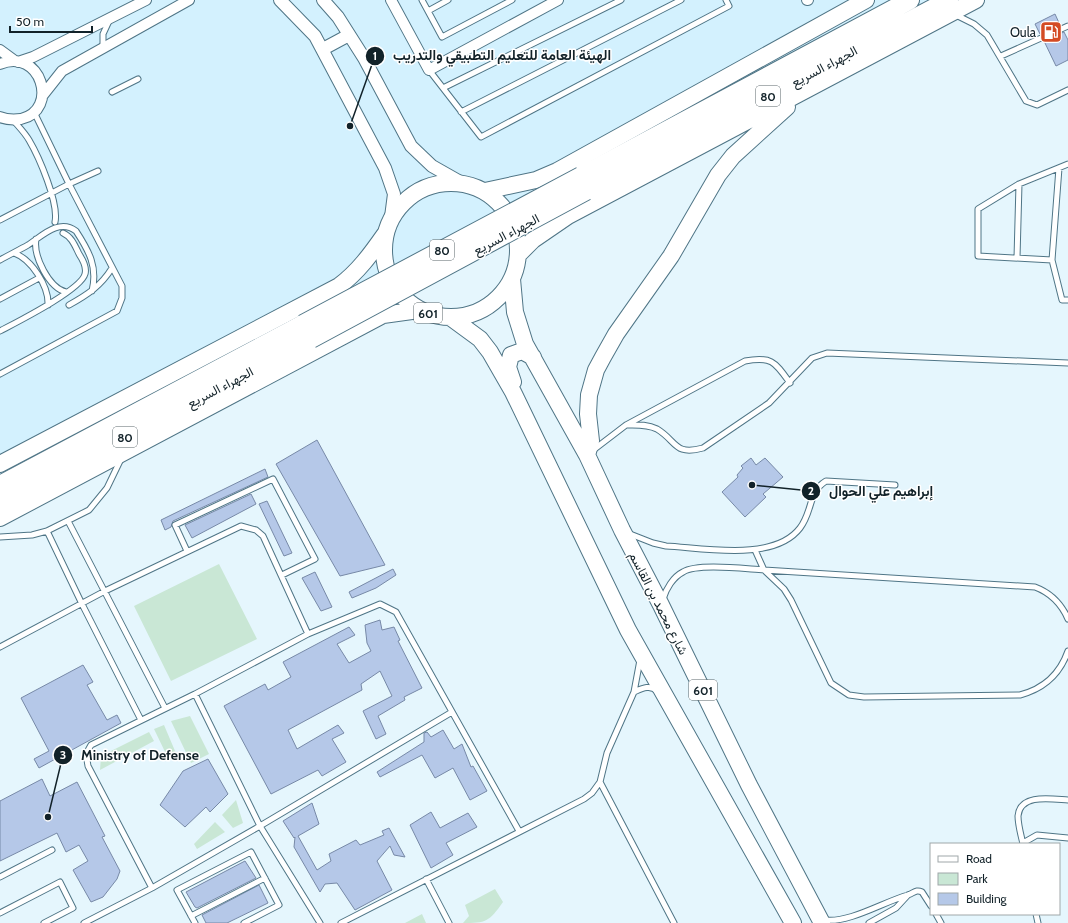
<svg xmlns="http://www.w3.org/2000/svg" width="1068" height="923" viewBox="0 0 1068 923" font-family="Cabin,Vazirmatn,sans-serif">
<style>
.built{fill:#d3f1fe}
.green{fill:#c9e7d5}
.building{fill:#b5c8e8;stroke:#7789a7}
.lines{fill:none;stroke-linecap:round;stroke-linejoin:round}
.service-casing{stroke:#4f7586;stroke-width:7}
.minor-casing{stroke:#4f7586;stroke-width:12}
.tertiary-casing{stroke:#4f7586;stroke-width:14}
.primary-casing{stroke:#4f7586;stroke-width:18}
.motorway-casing{stroke:#4f7586;stroke-width:20}
.service{stroke:#fff;stroke-width:5}
.minor{stroke:#fff;stroke-width:10}
.tertiary{stroke:#fff;stroke-width:12}
.primary{stroke:#fff;stroke-width:16}
.motorway{stroke:#fff;stroke-width:18}
.motorway-bridge-casing{stroke:#4f7586;stroke-width:20;stroke-linecap:butt}
.motorway-bridge{stroke:#fff;stroke-width:18}
.labels{text-anchor:middle;dominant-baseline:central;stroke-width:3;stroke-linejoin:round;paint-order:stroke}
.shield{fill:#fff;stroke:#596469;stroke-width:1}
.shield-label{font-size:12px;font-weight:bold;fill:#122229}
.poi-label{font-size:13px;fill:#122229;stroke:#fff;text-anchor:end}
.street-label{font-size:13px;fill:#122229;stroke:#fff}
.leader{fill:none;stroke:#122229;stroke-width:1.5}
.callout-dot{fill:#122229;stroke:#fff;stroke-width:1.5}
.mark-label{font-size:12px;text-anchor:middle;font-weight:bold;fill:#fff}
.callout-label{font-size:14px;text-anchor:middle;font-weight:bold;fill:#122229;stroke:#fff;stroke-width:3;stroke-linejoin:round;paint-order:stroke}
</style>
<rect width="100%" height="100%" fill="#e5f6fd"/>
<!-- built -->
<path class="built" d="M0 0H942L0 494Z"/>
<!-- green -->
<path class="green" d="M219 564 257 639 171 681 134 606Z
M190 716 209 754 191 763 171 721Z
M164 725 178 758H168L154 729Z
M149 732 154 741 100 770 101 756Z
M236 800 243 823 233 828 222 815Z
M215 822 225 832 197 849 194 844Z
M495 889 503 902C489 922 486 923 463 923L469 916 465 905Z
M422 914 426 923H405Z"/>
<!-- building -->
<path class="building" d="M1055 14 1060 25 1040 34 1035 24Z
M1064 32 1068 40V60L1056 66 1044 41Z
M317 440 385 565 340 576 276 464Z
M751 458 756 465 765 458 783 477 763 494 766 497 745 517 722 492 738 477 737 475 743 468 741 466Z
M265 469 268 477 173 521 171 527 165 530 161 520Z
M251 494 256 504 192 538 185 525Z
M267 501 292 553 284 556 259 504Z
M393 569 396 575 376 588 352 598 349 592Z
M315 572 332 607 321 611 302 578Z
M380 620 382 630 394 627 400 640 398 641 422 688 404 697 405 700 378 716 386 734 376 739 363 711 392 696 380 671 361 684 362 690 288 730 297 749 338 725 344 733 332 739 346 762 322 776 318 770 271 794 224 706 265 684 268 690 291 677 283 662 349 627 355 635 337 644 349 663 371 651 367 643 365 625Z
M83 665 93 682 87 685 107 720 117 715 121 723 39 768 34 759 49 751 21 698Z
M443 730 454 749 462 744 471 767 473 766 487 791 470 800 453 768 435 778 422 755 380 777 377 772 424 742V733L427 732 431 737Z
M208 759 228 794 210 812 206 807 185 827 160 805 183 771Z
M42 779 50 796 77 782 105 836 102 837 120 871 117 879 103 897 91 902 73 870 88 861 79 845 66 852 57 833 0 861V801Z
M312 803 319 824 298 836 317 870 331 861 329 854 356 840 360 845 384 835 382 831 389 828 405 857 394 855 390 846 377 861 392 890 355 910 337 883 325 884 320 892 294 847 295 837 294 838 283 821Z
M431 812 440 828 468 813 477 827 446 843 453 855 431 868 410 825Z
M245 861 256 878 197 908 195 907 186 892Z
M259 885 268 903 227 923H206L202 915Z"/>
<g class="lines">
<!-- service casing -->
<g class="service-casing">
<path id="service" d="M422 0 442 37 512 0
M428 11 448 0
M956 15 974 24 987 35 1026 101 1037 105 1068 90
M103 47V34L109 21
M1001 56 1068 26
M429 70 481 137 729 6 726 0
M443 88 621 0
M112 92 138 79
M461 112 681 0
M13 120C19 127 25 133 29 140 39 157 59 203 55 222
M1059 168 1052 260 1062 300H1068
M0 220 69 184 98 171
M36 239C33 256 49 288 66 292
M14 253C31 259 49 286 48 305
M1017 258 1019 184
M0 260C9 255 19 250 28 245 42 236 59 218 76 231 89 251 98 267 92 291
M1052 260 978 256V209L1019 184 1068 164
M0 299 39 278
M69 305C87 295 101 286 112 268
M0 331C17 322 81 290 85 274 87 267 83 260 79 254 75 246 72 237 63 233
M0 374 117 311 122 298V286L69 184 34 112
M626 425C636 425 647 424 657 429 677 441 674 456 703 448L769 403 812 358 827 353 1068 363
M592 451 626 425 745 361C772 356 775 362 790 383
M68 521 165 708
M47 531 82 604 141 720
M630 534 653 543 666 546C704 548 774 562 800 528 813 511 808 492 826 481L895 485
M0 537 32 535 47 531 89 510 107 488 121 459
M187 551 175 525 273 479 315 559 282 575
M663 599C666 589 673 577 683 572 698 563 745 569 764 570L755 550
M1068 619C1061 603 1051 593 1035 587L764 570 784 589 791 600 831 683 849 695 864 697 1020 695C1043 689 1060 674 1068 651
M0 647 105 591 241 526 256 530 263 536 308 634
M634 692C641 689 650 684 657 691
M195 694 260 826 320 923
M600 782 674 923
M1023 843 1037 835 1068 838
M1023 844C1021 835 1018 825 1018 816 1020 793 1052 799 1068 800
M0 877 52 850
M426 879 449 923
M152 888 88 766 86 754 91 745 195 694 308 634 380 604 396 612 519 831
M0 913 60 882 73 908 44 923
M936 914 941 923
M1036 914 1038 923
M191 916 265 878
M825 920C850 923 883 902 908 895 914 893 916 889 922 892L931 906
M84 923 152 888 260 826 452 712
M195 923 177 890 251 852 279 905 244 923
M341 923 584 799 592 793 600 782 607 753 634 692 640 660
M869 923 896 908 908 895"/>
</g>
<!-- minor casing -->
<g class="minor-casing">
<path id="minor" d="M391 0 429 70 558 0
M807 0H808
M0 50 15 61
M18 62 33 57 146 0
M0 64C41 47 60 110 21 119 13 120 7 120 0 117
M43 95 62 71 189 0"/>
</g>
<!-- tertiary casing -->
<g class="tertiary-casing">
<path id="tertiary" d="M280 0 315 36 385 168 394 194 391 217
M323 0 338 17 364 58 411 146 432 166 462 183
M323 49 349 35"/>
</g>
<!-- primary casing -->
<g class="primary-casing">
<path id="primary" d="M384 250a67 67 0 1 1 134 0a67 67 0 1 1-134 0Z
M485 191 536 180 557 171 866 0
M519 254 533 240 568 216 976 0
M512 279 515 312 525 344 587 455 622 530 661 605 749 785 822 923
M450 317 480 339 490 352 513 392 628 630 793 923
M513 382 508 367 511 355 522 351 533 357
M587 455 591 441 588 414 589 395 596 370 603 357 616 334 671 256 718 175 733 156 787 107
M0 464 339 286C358 272 371 254 385 234
M0 518 383 315 419 310"/>
</g>
<!-- motorway casing -->
<g class="motorway-casing">
<path id="motorway" d="M581 176 910 0
M586 191 949 0
M0 485 303 324
M0 504 311 339"/>
</g>
<!-- service -->
<use href="#service" class="service"/>
<!-- minor -->
<use href="#minor" class="minor"/>
<!-- tertiary -->
<use href="#tertiary" class="tertiary"/>
<!-- primary -->
<use href="#primary" class="primary"/>
<!-- motorway -->
<use href="#motorway" class="motorway"/>
<!-- motorway-bridge casing -->
<g class="motorway-bridge-casing">
<path id="motorway-bridge" d="M303 324 581 176
M311 339 586 191"/>
</g>
<!-- motorway-bridge -->
<use href="#motorway-bridge" class="motorway-bridge"/>
</g>
<!-- icons -->
<defs>
<g id="fuel-square" transform="scale(1.15)"><rect x="-9" y="-9" width="18" height="18" rx="4" fill="#d44b24" stroke="#fff"/><path d="M-5.5-6h7V0h2V4h1.3V-2.5L3-4.5l.8-.8L6-3V5H2.5V1h-1V6h-7ZM-4.2-4.7v3.2H.2V-4.7Z" fill="#fff"/></g>
</defs>
<g fill-rule="evenodd">
<use href="#fuel-square" x="1051" y="32"/>
</g>
<g class="labels">
<!-- shield labels -->
<g class="shield">
<rect x="756" y="86" width="24" height="20" rx="3"/>
<rect x="430" y="240" width="24" height="20" rx="3"/>
<rect x="414" y="303" width="28" height="20" rx="3"/>
<rect x="113" y="427" width="24" height="20" rx="3"/>
<rect x="689" y="680" width="28" height="20" rx="3"/>
</g>
<g class="shield-label">
<text x="768" y="96">80</text>
<text x="442" y="250">80</text>
<text x="428" y="313">601</text>
<text x="125" y="437">80</text>
<text x="703" y="690">601</text>
</g>
<!-- poi labels -->
<g class="poi-label">
<text x="1036" y="32">Oula</text>
</g>
<!-- street labels -->
<g class="street-label">
<text transform="translate(824 66) rotate(-28)">الجهراء السريع</text>
<text transform="translate(506 234) rotate(-28)">الجهراء السريع</text>
<text transform="translate(220 387) rotate(-28)">الجهراء السريع</text>
<text transform="translate(659 603) rotate(63)">شارع محمد بن القاسم</text>
</g>
</g>
<!-- callouts -->
<path class="leader" d="M350 126L375 56M752 485L811 491M48 817L63 755"/>
<g class="callout-dot">
<circle cx="350" cy="126" r="4"/>
<circle cx="752" cy="485" r="4"/>
<circle cx="48" cy="817" r="4"/>
<circle cx="375" cy="56" r="10"/>
<circle cx="811" cy="491" r="10"/>
<circle cx="63" cy="755" r="10"/>
</g>
<g class="mark-label">
<text x="375" y="60">1</text>
<text x="811" y="495">2</text>
<text x="63" y="759">3</text>
</g>
<g class="callout-label">
<text x="502" y="60">الهيئة العامة للتعليم التطبيقي والتدريب</text>
<text x="881" y="496">إبراهيم علي الحوال</text>
<text x="140" y="760">Ministry of Defense</text>
</g>
<!-- legend -->
<rect x="930" y="843" width="130" height="72" fill="#ffffff" stroke="#a0a7a9"/>
<rect x="938" y="856" width="20" height="6" fill="#ffffff" stroke="#a0a7a9"/>
<text x="966" y="863" font-size="12" fill="#122229">Road</text>
<rect x="938" y="873" width="20" height="12" fill="#c9e7d5" stroke="#a0a7a9"/>
<text x="966" y="883" font-size="12" fill="#122229">Park</text>
<rect x="938" y="893" width="20" height="12" fill="#b5c8e8" stroke="#a0a7a9"/>
<text x="966" y="903" font-size="12" fill="#122229">Building</text>
<!-- scale -->
<path d="M10 26v6h82v-6" fill="none" stroke="#122229" stroke-width="2"/>
<text x="16" y="26" font-size="12" fill="#122229" stroke="#ffffff" stroke-width="3" paint-order="stroke">50 m</text>
</svg>
